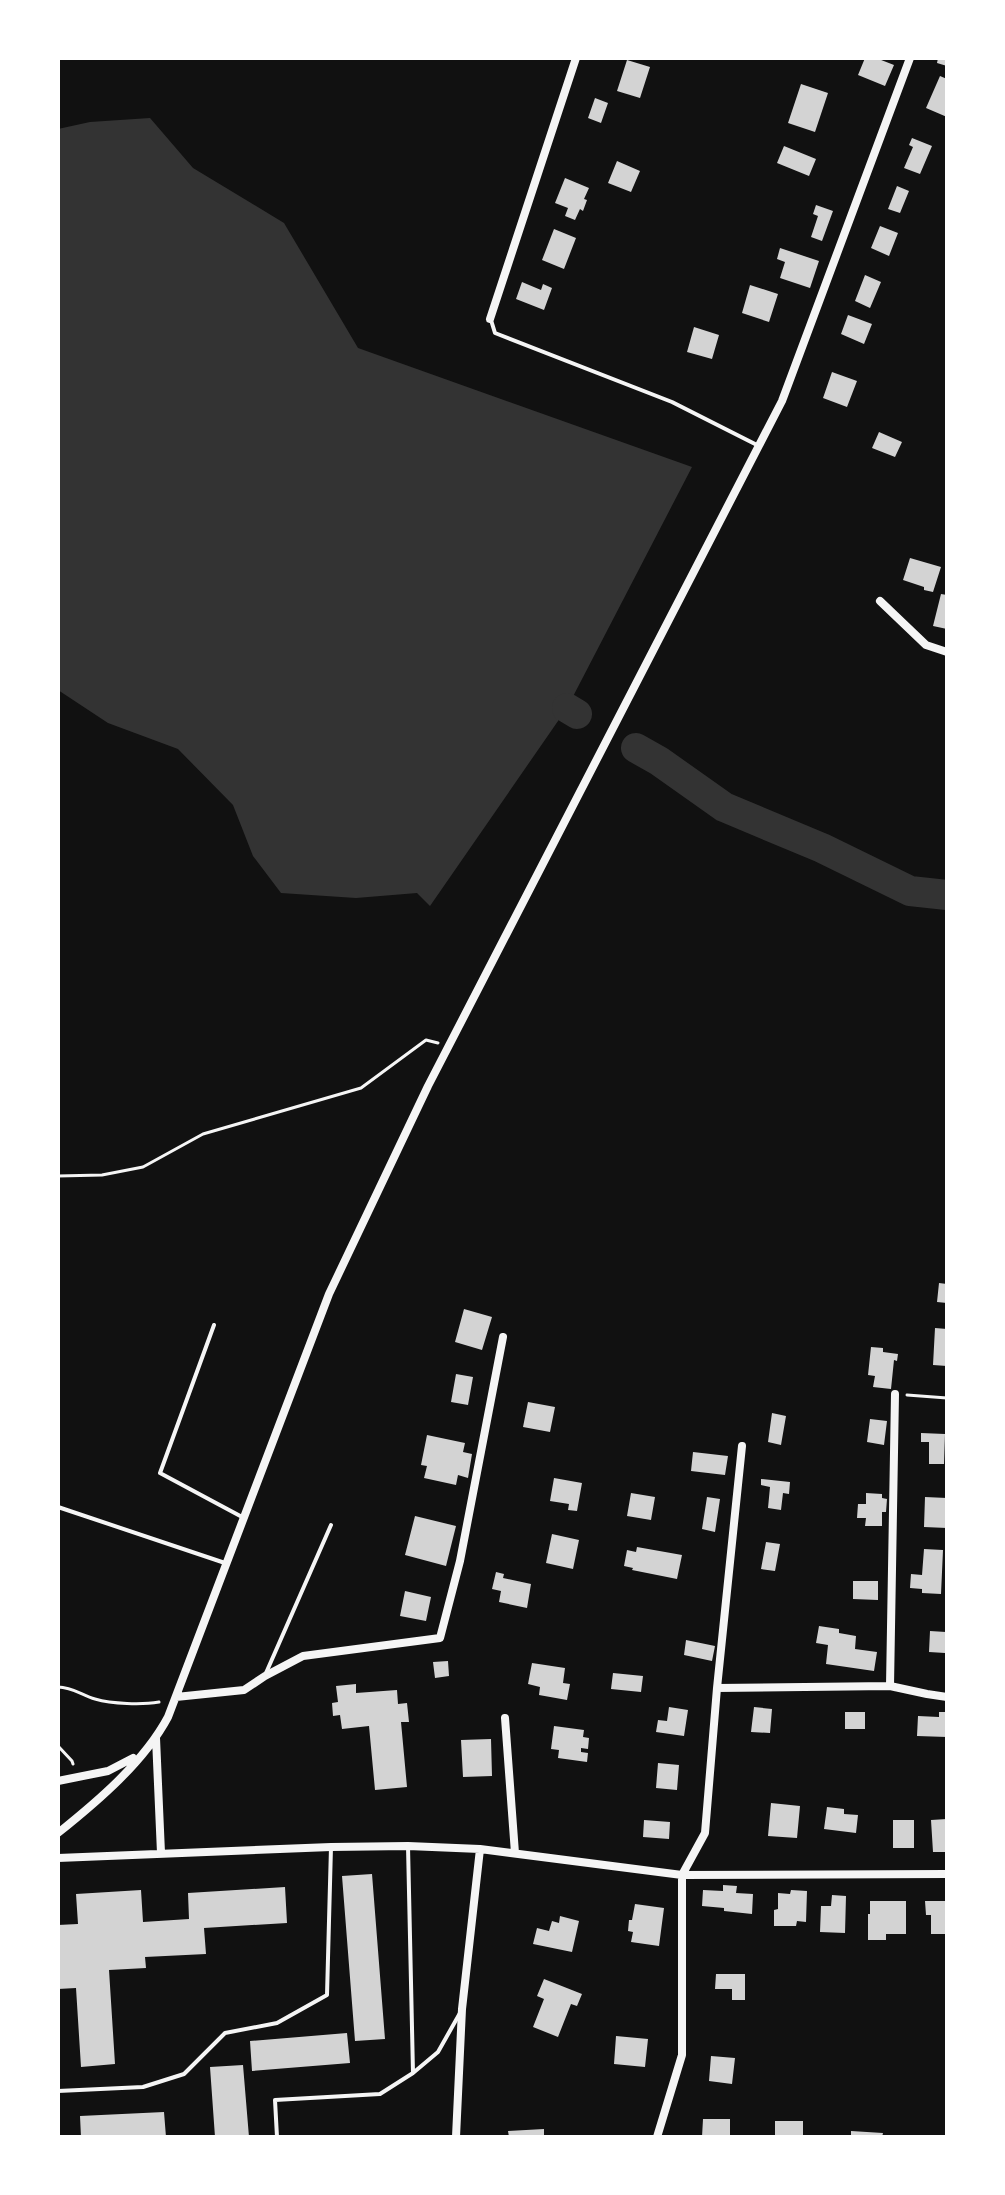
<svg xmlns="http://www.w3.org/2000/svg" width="1005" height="2195" viewBox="0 0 1005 2195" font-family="'Fira Sans Condensed',sans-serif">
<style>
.water{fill:#333}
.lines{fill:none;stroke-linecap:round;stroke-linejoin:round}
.river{stroke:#333;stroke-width:30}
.building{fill:#d3d3d3}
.path{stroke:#f5f5f5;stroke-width:3}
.service{stroke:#f5f5f5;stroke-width:4}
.minor{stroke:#f5f5f5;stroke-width:8}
</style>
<rect width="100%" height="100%" fill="#111"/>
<!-- water -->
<path class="water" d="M150 118 193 168 284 223 358 348 692 467 567 708 430 906 417 893 356 898 281 893 253 856 233 805 178 749 108 723 58 690V129L90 122Z"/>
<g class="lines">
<!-- river -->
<path class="river" d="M567 708 577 714
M636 748 659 761 724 807 822 848 910 891 947 895"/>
</g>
<!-- building -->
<path class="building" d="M865 58H876L894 65 885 86 858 75Z
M938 58H947V66L937 63Z
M627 60 650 67 640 98 617 91Z
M940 76 947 79V117L926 108Z
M801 84 828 93 815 132 788 123Z
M595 98 608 103 601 123 588 118Z
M912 138 932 146 920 174 904 168 913 147 909 145Z
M784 146 816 159 809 176 777 163Z
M617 161 640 171 631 192 608 183Z
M565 178 589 188 584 199 587 200 583 211 580 209 575 220 565 216 568 208 555 203Z
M897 186 909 191 900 213 888 209Z
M816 205 833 211 822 241 811 237 818 216 813 214Z
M880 226 898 233 889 256 871 248Z
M554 229 576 238 564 269 542 260Z
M780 248 819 261 810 288 780 278 785 262 777 259Z
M865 275 881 282 870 308 855 301Z
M522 282 541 290 543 284 552 288 544 310 516 299Z
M750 285 778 294 769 322 742 313Z
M848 315 872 324 864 344 841 334Z
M694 327 719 335 712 359 687 352Z
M832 372 857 381 847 407 823 398Z
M879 432 902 442 895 457 872 448Z
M910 558 941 567 933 592 924 590V587L903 580Z
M941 594 947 595V629L933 626Z
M939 1283 947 1284V1303L937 1302Z
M464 1309 492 1317 482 1350 455 1342Z
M935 1328 947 1329V1366L933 1365Z
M871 1347 883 1348V1352L898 1354 897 1361 894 1360 891 1389 873 1387 875 1376 868 1375Z
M456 1374 473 1377 468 1405 451 1402Z
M528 1402 555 1407 550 1432 523 1427Z
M772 1413 786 1416 781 1445 768 1442Z
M870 1419 887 1421 884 1445 867 1442Z
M921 1433 945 1434 944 1464H929V1442H921Z
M427 1435 465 1443 463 1452 472 1454 468 1478 458 1475 456 1485 424 1478 427 1466 421 1465Z
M693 1452 728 1456 725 1475 691 1471Z
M554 1478 582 1483 577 1511 568 1510 569 1504 550 1501Z
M761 1479 790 1482 789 1494 783 1493 781 1510 768 1508 770 1487 761 1485Z
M631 1493 655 1497 651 1520 627 1516Z
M866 1493 882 1494V1498L887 1499 886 1512H882V1526H865L866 1518H857L858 1504H866Z
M707 1497 720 1499 715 1532 702 1529Z
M925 1497 947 1498V1528L924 1527Z
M415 1516 456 1526 446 1566 405 1555Z
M552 1534 579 1540 573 1569 546 1563Z
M766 1542 780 1544 775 1571 761 1569Z
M637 1547 682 1555 677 1579 632 1570 633 1568 624 1566 627 1550 636 1552Z
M924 1549 943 1550 941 1594 922 1593V1589L910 1588 911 1574 922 1575Z
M496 1572 504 1574 503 1578 531 1584 527 1608 499 1602 501 1591 492 1589Z
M853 1581H878V1600L853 1599Z
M405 1591 431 1597 426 1621 400 1616Z
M819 1626 839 1629V1633L856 1636 855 1649 877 1652 874 1671 826 1664 828 1645 816 1643Z
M930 1631 946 1632 945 1653 929 1652Z
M686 1640 715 1646 712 1661 684 1655Z
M448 1661 449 1676 435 1678 433 1662Z
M532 1663 565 1668 563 1683 570 1684 567 1700 539 1695 540 1687 528 1684Z
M613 1673 643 1676 641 1692 611 1689Z
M356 1684V1693L397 1690 398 1704 407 1703 409 1722H401L407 1787 375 1790 369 1726 342 1729 340 1715 333 1716 332 1703 338 1702 336 1686Z
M669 1707 688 1710 684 1736 656 1732 658 1720 667 1721Z
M754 1707 772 1709 770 1733 751 1732Z
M845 1712H865V1729H845Z
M939 1712H947V1737L917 1736 918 1716 939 1717Z
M554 1726 584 1730 583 1737 589 1738 588 1749 581 1748V1752L588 1753 587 1762 558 1758 559 1750 551 1749Z
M491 1739 492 1776 463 1777 461 1740Z
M658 1763 679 1765 677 1790 656 1788Z
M771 1803 800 1806 797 1838 768 1836Z
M827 1807 844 1809V1814L858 1815 856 1833 824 1829Z
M947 1819V1852H933L931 1820Z
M644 1820 670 1822 669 1839 643 1837Z
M893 1820H914V1848H893Z
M372 1874 385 2039 355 2041 342 1876Z
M723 1885 737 1886 736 1893 753 1894 752 1914 724 1911V1908L702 1906 703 1890 723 1891Z
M285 1887 287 1923 204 1928 206 1954 145 1957 146 1968 109 1970 115 2064 81 2067 76 1988 58 1989V1925L78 1924 76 1894 141 1890 143 1922 189 1919 188 1893Z
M791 1890 807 1891 806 1922 797 1921 796 1926H774V1910L778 1909V1893L790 1894Z
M832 1895 846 1896 845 1933 820 1932 821 1906H831Z
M870 1901H906V1934H886V1940H868V1914H870Z
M925 1901H947V1934H931V1915H926Z
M635 1904 664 1908 659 1946 631 1942 633 1932 628 1931 629 1920H632Z
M560 1916 579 1921 572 1952 533 1944 537 1928 549 1931 552 1921 559 1923Z
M716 1974H745V2000H732V1989H715Z
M544 1979 582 1994 577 2006 571 2004 558 2037 533 2027 544 1999 537 1996Z
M347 2033 350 2063 252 2071 250 2041Z
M616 2036 648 2039 645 2067 614 2064Z
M711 2056 735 2058 732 2084 709 2081Z
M243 2065 249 2137H215L210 2067Z
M164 2112 166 2137H81L80 2116Z
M703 2119H730V2137H702Z
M775 2121H803V2137H775Z
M544 2129V2137H509L508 2131Z
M851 2131 883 2133 882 2137H851Z"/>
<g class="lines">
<!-- path -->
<path class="path" d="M58 1176 102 1175 143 1167 203 1134 361 1088 426 1040 438 1043
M907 1395 947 1398
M58 1687C72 1687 82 1695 95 1699 112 1704 142 1705 159 1702
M58 1746 72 1761 73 1764"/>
<!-- service -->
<path class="service" d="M491 320 495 333 672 402 757 445
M214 1325 160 1473 244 1518
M58 1507 225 1563
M266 1673 331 1525
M413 2073 438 2052 460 2013
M58 2091 143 2087 184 2074 225 2033 277 2023 327 1995 331 1847
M277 2137 275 2100 380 2094 413 2073 408 1846"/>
<!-- minor -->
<path class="minor" d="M490 319 576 58
M880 601 926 645 947 652
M890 1686 895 1394
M717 1688 890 1686 927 1694 947 1697
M176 1697 244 1690 265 1676 303 1656 440 1638 460 1561 503 1337
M505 1718 515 1853
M156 1738 161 1853
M58 1781 108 1771 133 1758
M58 1833C98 1801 144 1762 168 1717L329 1294 428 1086 782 401 910 58
M58 1858 331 1847 408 1846 480 1849 682 1875 947 1874
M456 2137 462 2009 480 1849
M657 2137 682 2055V1875L705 1833 717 1688 742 1446"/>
</g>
<!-- border -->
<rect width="1005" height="2195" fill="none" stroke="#ffffff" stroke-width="120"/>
</svg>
